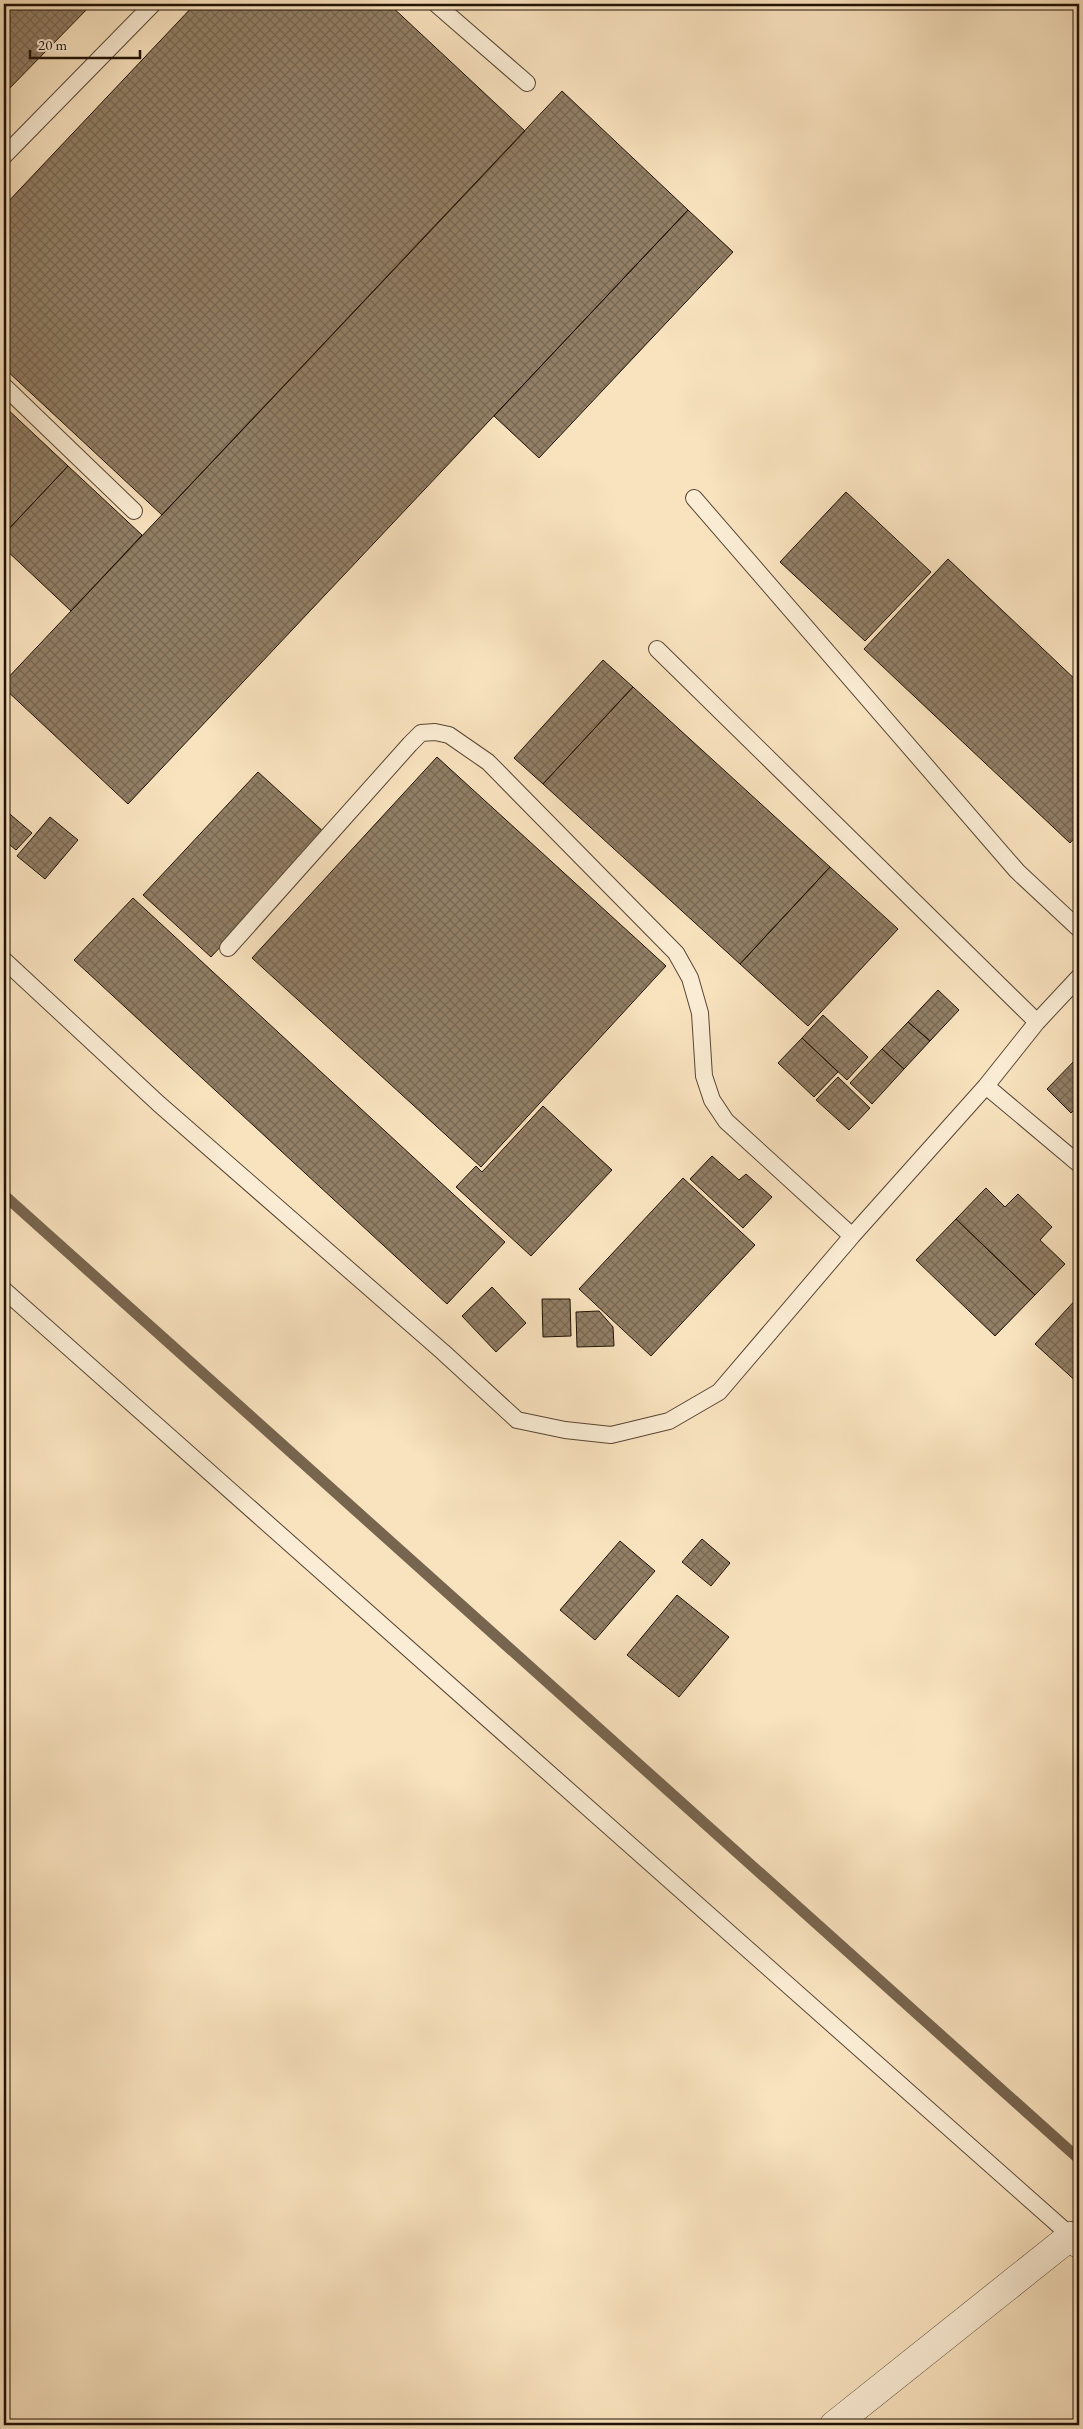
<svg xmlns="http://www.w3.org/2000/svg" width="1083" height="2429" viewBox="0 0 1083 2429" font-family="'EB Garamond',serif">
<style>
.lines{fill:none;stroke-linecap:round;stroke-linejoin:round}
.stream{stroke:#77654f;stroke-width:11}
.building{fill:url(#building-cross-hatch);stroke:#221205}
.lane-casing{stroke:#584634;stroke-width:18}
.street-casing{stroke:#584634;stroke-width:29}
.secondary-casing{stroke:#221205;stroke-width:29}
.lane{stroke:#fbedd5;stroke-width:16}
.street{stroke:#fbedd5;stroke-width:28}
.secondary{stroke:#fbedd5;stroke-width:28}
</style>
<defs>
<pattern id="building-cross-hatch" width="8" height="8" patternUnits="userSpaceOnUse" patternTransform="scale(1.25)"><rect width="8" height="8" fill="#927f66"/><path d="M0 0l8 8M0 8l8-8" fill="none" stroke="#776752"/></pattern>
</defs>
<rect width="100%" height="100%" fill="#f9e3bf"/>
<filter id="stains"><feTurbulence type="fractalNoise" baseFrequency=".004" numOctaves="4"/><feColorMatrix values="0 0 0 0 .2 0 0 0 0 .09 0 0 0 0 .02 0 0 0 .5 -.17"/></filter>
<radialGradient id="worn" r=".72"><stop offset=".6" stop-color="#630" stop-opacity="0"/><stop offset="1" stop-color="#630" stop-opacity=".3"/></radialGradient>
<g class="lines">
<!-- stream -->
<path class="stream" d="M4 1195 1079 2159"/>
</g>
<!-- building -->
<path class="building" d="M7 4H92L4 94V7Z
M195 4H389L525 131 162 515 4 368V206Z
M562 91 688 210 128 804 4 688V682Z
M688 210 733 252 539 458 494 416Z
M4 406 68 466 4 534Z
M68 466 142 535 71 611 4 548V534Z
M846 492 931 572 865 641 780 562Z
M948 559 1079 683V833L1070 843 864 649Z
M603 660 633 687 543 784 514 758Z
M633 687 830 867 740 964 543 784Z
M437 757 666 966 481 1167 252 958Z
M258 772 326 834 211 957 143 895Z
M4 809 32 833 16 850 4 840Z
M50 817 78 840 45 879 17 856Z
M830 867 898 929 808 1026 740 964Z
M133 898 505 1242 447 1304 74 960Z
M938 990 959 1010 930 1041 908 1022Z
M823 1015 868 1057 847 1080 802 1038Z
M908 1022 930 1041 904 1069 882 1049Z
M802 1038 838 1072 814 1097 778 1063Z
M882 1049 904 1069 872 1104 850 1083Z
M1079 1056V1105L1071 1113 1047 1089Z
M838 1077 870 1108 849 1130 816 1100Z
M543 1106 612 1170 531 1256 456 1187 476 1166 482 1172Z
M712 1156 739 1180 746 1174 772 1197 743 1228 690 1179Z
M683 1178 755 1245 651 1356 579 1289Z
M986 1188 1005 1207 1018 1194 1052 1227 1040 1240 1065 1264 1035 1295 956 1219Z
M956 1219 1035 1295 995 1336 916 1260Z
M492 1287 526 1323 496 1352 462 1316Z
M1079 1296V1384L1035 1344Z
M542 1299H570L571 1336 543 1337Z
M599 1311 613 1327 614 1346 577 1347 576 1312Z
M702 1539 730 1563 711 1586 682 1562Z
M620 1541 655 1571 595 1640 560 1610Z
M677 1595 729 1637 679 1697 627 1655Z"/>
<g class="lines">
<!-- lane casing -->
<g class="lane-casing">
<path id="lane" d="M436 4 527 83
M4 156 153 4
M4 386 134 511
M694 498 1017 871 1079 929
M657 649 1037 1022
M228 948 410 744 421 733 435 732 449 735 488 762 676 953 690 978 700 1013 704 1076 712 1100 726 1121 852 1236
M4 960 159 1104 443 1352 517 1420 565 1430 611 1435 669 1421 719 1392 852 1236 986 1086 1037 1022 1079 977
M986 1086 1079 1164
M4 1290 1071 2236 1076 2232"/>
</g>
<!-- street casing -->
<g class="street-casing">
<path id="street" d="M834 2425 1071 2236"/>
</g>
<!-- secondary casing -->
<g class="secondary-casing">
<path id="secondary" d="M1071 2236 1079 2244"/>
</g>
<!-- lane -->
<use href="#lane" class="lane"/>
<!-- street -->
<use href="#street" class="street"/>
<!-- secondary -->
<use href="#secondary" class="secondary"/>
</g>
<!-- margin -->
<rect width="1083" height="2429" fill="none" stroke="#f9e3bf" stroke-width="20"/>
<rect x="5" y="5" width="1073" height="2419" fill="none" stroke="#221205" stroke-width="2.5"/>
<rect x="10" y="10" width="1063" height="2409" fill="none" stroke="#221205"/>
<!-- scale -->
<path d="M30 50v8h110v-8" fill="none" stroke="#221205" stroke-width="2.5"/>
<text x="38" y="50" font-size="15" fill="#221205" stroke="#fbedd5" stroke-width="4" paint-order="stroke">20 m</text>
<rect width="100%" height="100%" filter="url(#stains)"/>
<rect width="100%" height="100%" fill="url(#worn)"/>
</svg>
